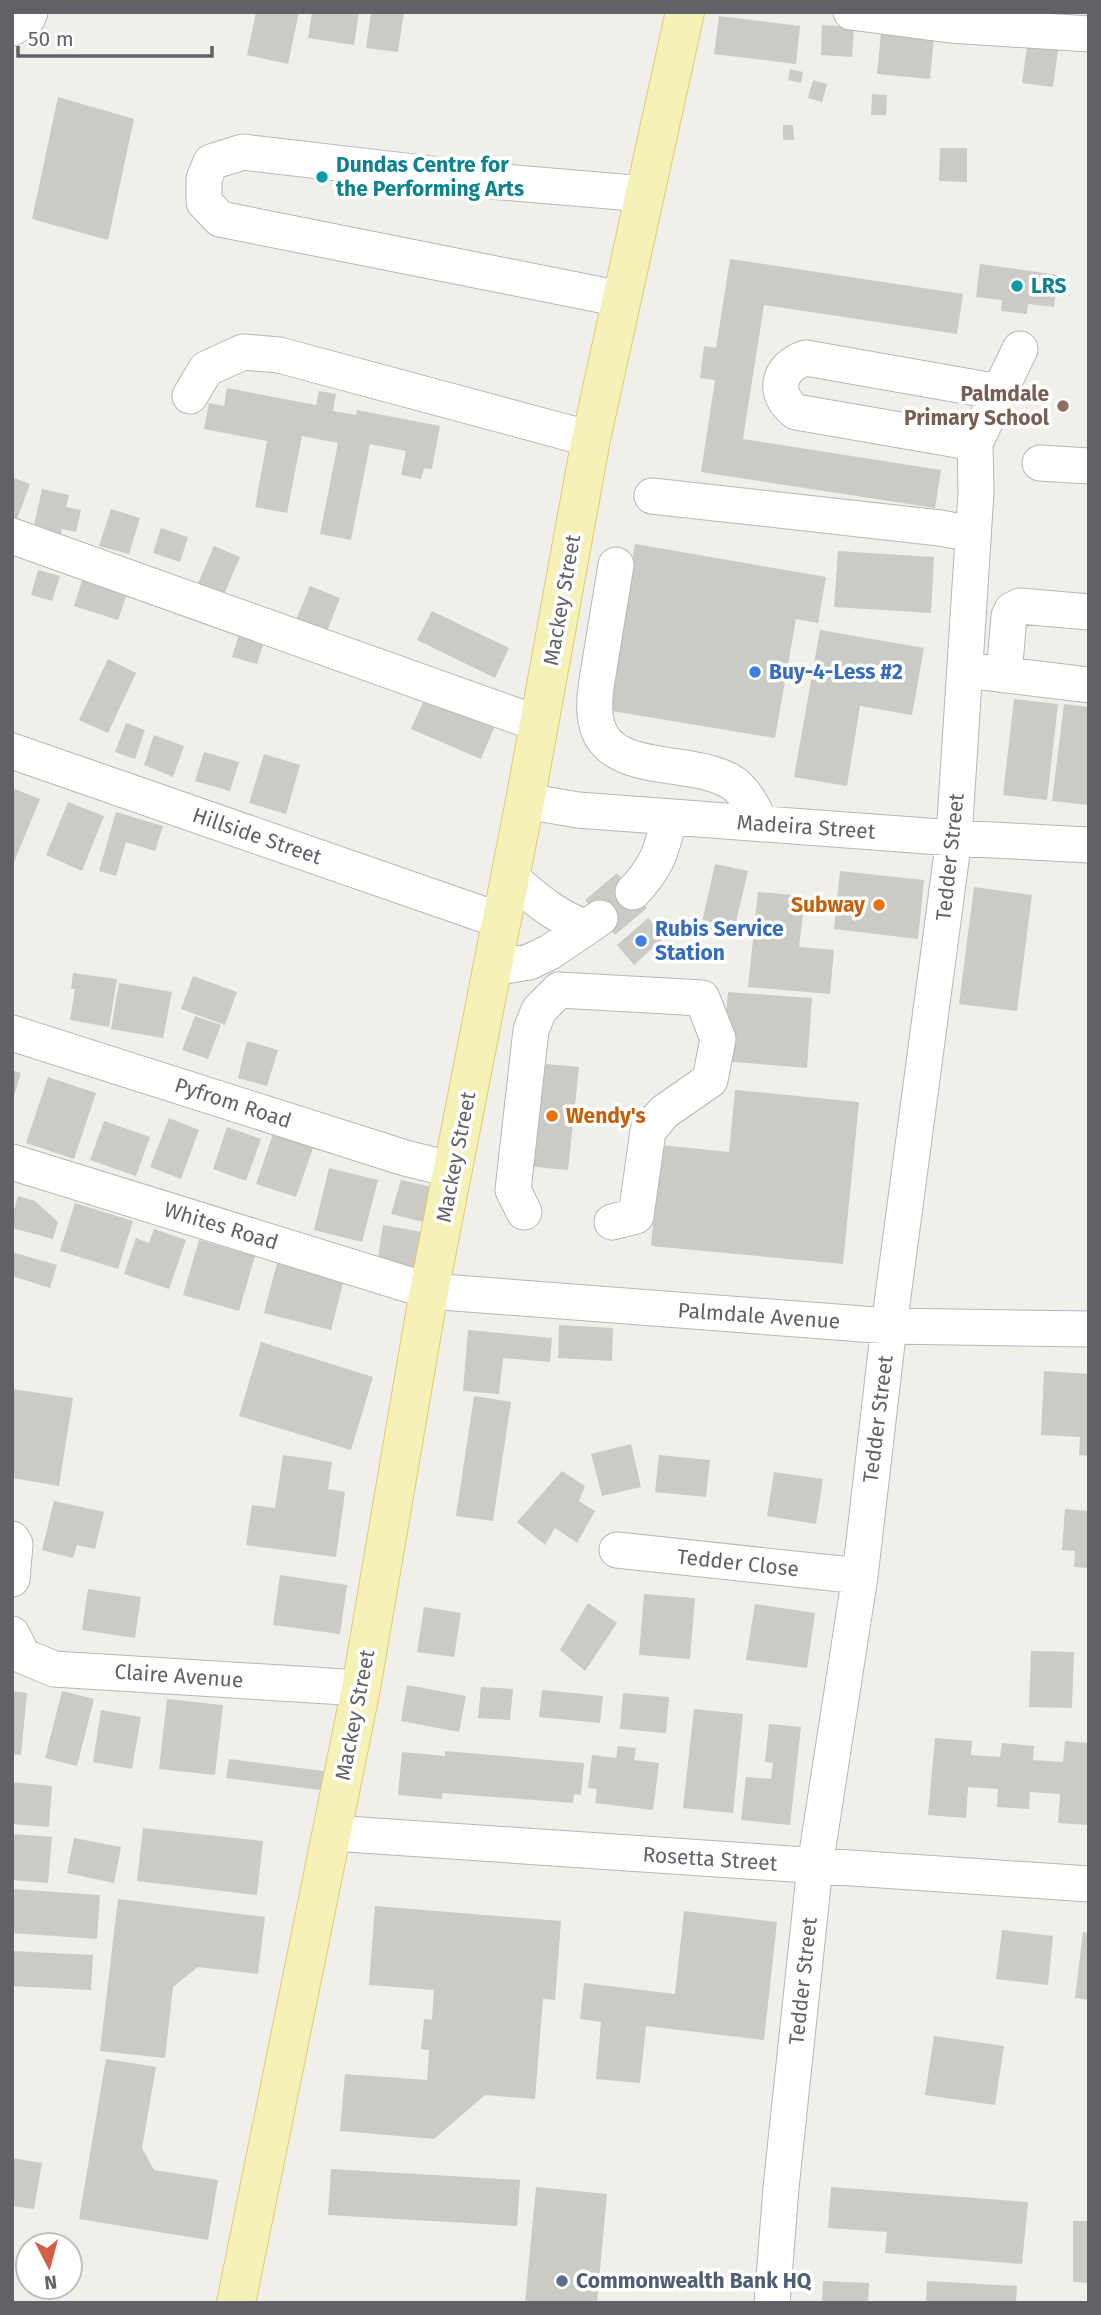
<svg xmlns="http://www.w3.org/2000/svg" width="1101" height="2315" viewBox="0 0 1101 2315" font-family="'Fira Sans',sans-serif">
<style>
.building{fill:#cbcac5}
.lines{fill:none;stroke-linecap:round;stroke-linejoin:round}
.minor-casing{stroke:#b5b7bb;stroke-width:37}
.major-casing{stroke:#e2cb6f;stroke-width:40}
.minor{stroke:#fff;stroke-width:35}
.major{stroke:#f6f1b7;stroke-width:38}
.culture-dot{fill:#0f9aa8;stroke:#fff;stroke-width:2.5}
.education-dot{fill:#8d6e63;stroke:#fff;stroke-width:2.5}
.shop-dot{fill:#3f7fe0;stroke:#fff;stroke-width:2.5}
.food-dot{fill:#e8710a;stroke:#fff;stroke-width:2.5}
.service-dot{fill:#5c6f8a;stroke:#fff;stroke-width:2.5}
.labels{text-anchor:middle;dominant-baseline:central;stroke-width:7;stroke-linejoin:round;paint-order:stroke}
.culture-label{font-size:21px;font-weight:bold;fill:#0d838f;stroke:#fff;text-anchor:start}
.education-label{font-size:21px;font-weight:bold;fill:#785e54;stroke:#fff;text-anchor:end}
.street-label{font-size:21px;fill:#606267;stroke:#fff}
.shop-label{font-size:21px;font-weight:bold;fill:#366cbe;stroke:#fff;text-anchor:start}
.food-label{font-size:21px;font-weight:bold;fill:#c56008;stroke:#fff;text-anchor:end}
.service-label{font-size:21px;font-weight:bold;fill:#4e5e75;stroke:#fff;text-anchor:start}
</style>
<rect width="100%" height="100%" fill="#f0efe9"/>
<!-- building -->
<path class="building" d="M256 12H299L288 64 247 55Z
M312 12H359L354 45 308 38Z
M371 12H404L398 52 366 48Z
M719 16 800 26 796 64 714 54Z
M822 25 854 27 852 57 821 55Z
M881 33 934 37 930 79 877 74Z
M1028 39 1059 43 1053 87 1022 83Z
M790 69 803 72 801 83 788 80Z
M813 80 827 84 822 102 808 98Z
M872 94 887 95 886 115H871Z
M58 97 134 119 108 240 32 219Z
M783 125H793L794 140H783Z
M940 148H967V182L939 181Z
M730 259 963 294 957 334 764 305 743 439 941 470 935 508 701 472 715 380 700 378 704 346 716 348Z
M980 264 1058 275 1054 307 1028 304 1027 314 1001 311 1002 300 976 297Z
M227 388 316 405 319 391 336 394 333 411 356 415 357 410 440 426 432 469 424 468 421 479 401 475 406 451 370 444 351 540 320 534 338 443 302 436 287 513 255 507 267 441 204 429 209 403 224 406Z
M12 477 30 484 15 525 12 524Z
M42 489 69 495 66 507 81 510 76 532 62 529 60 536 33 530Z
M111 509 140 518 129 554 99 546Z
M161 528 188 537 180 562 153 553Z
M635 544 826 577 818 623 796 619 775 738 606 710Z
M214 546 240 557 222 599 196 588Z
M838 551 934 557 931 613 834 607Z
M38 570 60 576 52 601 31 595Z
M85 571 130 585 118 620 74 606Z
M310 586 340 598 326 634 295 622Z
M432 611 509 648 495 678 417 640Z
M242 625 267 633 257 664 232 657Z
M820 630 924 648 912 715 860 706 847 786 794 777Z
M108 659 136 673 108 733 79 720Z
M425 698 494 728 481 759 411 729Z
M1014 699 1058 704 1047 800 1003 795Z
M1064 704 1089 707V805L1052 801Z
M126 723 145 730 135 759 115 752Z
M154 735 184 746 173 777 144 765Z
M204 752 239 762 230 791 195 781Z
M264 754 300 765 286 814 249 803Z
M12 788 40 799 12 867Z
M68 802 104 816 82 871 46 855Z
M116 812 163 826 155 851 126 842 116 876 99 871Z
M715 864 748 871 733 935 701 927Z
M840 871 924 880 918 939 834 929Z
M617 873 647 908 615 935 585 900Z
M974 887 1032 895 1017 1011 959 1004Z
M758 892 805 896 799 947 834 950 830 994 748 987Z
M648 918 665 937 634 965 617 945Z
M73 973 117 979 109 1027 70 1020 75 989H71Z
M193 976 237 992 225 1025 181 1009Z
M119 983 172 992 163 1038 111 1029Z
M728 992 812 998 807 1068 722 1061Z
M195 1016 221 1025 208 1059 182 1050Z
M247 1041 278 1050 267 1086 238 1078Z
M536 1063 579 1067 568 1170 525 1166Z
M12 1070 21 1073 13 1099H12Z
M48 1077 96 1093 74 1159 26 1143Z
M735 1090 859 1102 843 1264 651 1246 660 1145 729 1152Z
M169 1118 199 1130 181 1179 150 1167Z
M104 1121 150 1137 136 1176 90 1160Z
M227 1127 261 1139 246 1181 213 1169Z
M273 1134 313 1148 296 1197 256 1184Z
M329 1168 378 1180 362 1242 314 1230Z
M401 1180 432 1187 423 1222 391 1214Z
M18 1196 35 1201 58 1222 53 1239 12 1228V1217Z
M75 1203 133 1221 118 1269 60 1251Z
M383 1225 422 1232 416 1271 377 1264Z
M154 1229 186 1240 169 1289 124 1274 136 1238 149 1243Z
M199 1240 255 1256 239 1311 183 1295Z
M12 1252 57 1265 50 1288 12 1276Z
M277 1263 344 1279 331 1330 264 1313Z
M559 1325 613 1328 612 1361 558 1358Z
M468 1330 552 1338 550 1362 503 1358 499 1394 463 1391Z
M261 1342 373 1377 351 1450 239 1416Z
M1044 1371 1089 1374V1456L1079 1455 1080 1437 1041 1435Z
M12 1389 73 1398 59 1486 12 1478Z
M474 1396 511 1402 493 1521 456 1516Z
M631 1444 641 1487 602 1496 591 1454Z
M283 1455 332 1462 328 1489 345 1492 336 1557 246 1545 252 1505 275 1508Z
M659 1455 710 1460 706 1497 655 1492Z
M562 1471 585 1486 579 1501 595 1511 577 1543 555 1528 545 1545 517 1522Z
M774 1472 823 1479 816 1524 767 1516Z
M54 1501 104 1512 95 1549 77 1545 73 1558 42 1550Z
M1065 1509 1089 1511V1568L1074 1567 1075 1551 1062 1550Z
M280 1575 347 1585 340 1634 273 1625Z
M88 1589 141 1597 135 1638 82 1630Z
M644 1594 695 1598 690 1659 639 1655Z
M588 1603 617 1623 585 1671 560 1650Z
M755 1604 815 1613 807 1668 746 1660Z
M424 1607 461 1613 454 1657 417 1652Z
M1031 1651 1074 1652 1072 1708 1029 1707Z
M407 1685 466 1696 459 1732 401 1721Z
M481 1687 513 1689 510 1720 478 1718Z
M542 1690 603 1696 600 1723 539 1717Z
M12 1691 27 1693 21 1755 12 1754Z
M62 1691 94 1699 77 1766 45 1758Z
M623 1693 669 1697 666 1733 620 1729Z
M167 1699 223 1705 215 1775 159 1769Z
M694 1709 743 1714 733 1813 683 1808Z
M101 1710 141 1717 132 1769 93 1762Z
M769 1724 801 1727 790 1825 741 1820 746 1777 771 1779 773 1763 765 1762Z
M935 1738 972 1741 971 1755 1000 1757 1002 1743 1034 1746 1033 1760 1063 1762 1065 1741 1089 1743V1825L1058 1823 1060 1794 1030 1792 1029 1809 997 1807 998 1789 968 1787 966 1818 928 1815Z
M618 1746 636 1748 634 1760 659 1763 653 1810 595 1803 597 1789 588 1788 592 1755 616 1758Z
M445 1751 584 1763 581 1795 574 1794 573 1803 442 1793V1799L398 1795 402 1752 445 1756Z
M229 1759 331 1772 328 1791 226 1778Z
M12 1782 52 1786 49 1827 12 1824Z
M143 1828 263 1841 257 1895 137 1881Z
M12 1834 52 1837 48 1883 12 1880Z
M74 1838 121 1847 114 1883 67 1873Z
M12 1889 100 1895 97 1939 12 1933Z
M118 1899 265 1917 258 1974 198 1967 173 1987 165 2058 100 2051Z
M375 1906 561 1921 555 2000 543 1999 535 2099 485 2095 434 2139 340 2131 345 2074 427 2080 429 2050 421 2049 424 2019 432 2020 434 1990 369 1985Z
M684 1911 777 1922 764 2040 646 2026 640 2083 596 2079 601 2022 580 2019 584 1983 675 1994Z
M1002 1930 1053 1936 1048 1985 996 1979Z
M1083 1932 1089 1933V2000L1075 1998Z
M12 1951 93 1955 91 1990 12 1986Z
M934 2036 1004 2046 995 2105 925 2095Z
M106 2059 156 2067 142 2148 154 2170 218 2180 208 2240 79 2219Z
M12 2158 42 2163 34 2209 12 2206Z
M331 2169 520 2180 517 2226 328 2215Z
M536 2187 607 2194 597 2303H525Z
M831 2187 1028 2202 1022 2264 885 2253 887 2232 828 2228Z
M1073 2221H1089V2283L1073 2282Z
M823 2281 869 2283 868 2303H822Z
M927 2281 1017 2286 1016 2303H926Z"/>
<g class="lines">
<!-- minor casing -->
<g class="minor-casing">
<path id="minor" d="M851 12 950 25 1089 34
M12 28 27 19 30 12
M621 299 220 219 204 202V179L211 162 243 152 491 181 645 194
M190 396 206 369 243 352 279 355 591 439
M975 443 796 412C772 394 777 367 806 358L999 392
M1040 463 1089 466
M652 496 940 528 972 534
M12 536 539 724
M616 565C611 595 606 626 601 656 598 678 591 703 597 725 611 779 703 755 738 787 749 798 754 810 761 824
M981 672 1089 685
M1004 675 1009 616 1012 610 1020 606 1089 612
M12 751 502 921
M525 801 578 810 954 838 1089 845
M510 877C534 897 556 918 586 927
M633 892C658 866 661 851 670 817
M493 968 529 962 550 952 600 918
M12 1033 405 1158 454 1170
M12 1162 429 1291 889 1326 1089 1329
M524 1212 513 1190 531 1030 539 1010 559 990 702 998 718 1039 710 1080 664 1112 648 1131 636 1216 612 1222
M12 1539 15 1544 12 1579
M617 1550 860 1576
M12 1634 23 1656 54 1669 361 1688
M332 1833 1089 1884
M772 2303 781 2188 815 1866 860 1576 889 1326 954 838 976 492 975 443 1020 349"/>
</g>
<!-- major casing -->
<g class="major-casing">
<path id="major" d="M236 2303 361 1688 429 1291 525 801 591 439 685 12"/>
</g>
<!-- minor -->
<use href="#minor" class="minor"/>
<!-- major -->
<use href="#major" class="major"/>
</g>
<!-- markers -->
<g class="culture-dot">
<circle cx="322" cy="177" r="7"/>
<circle cx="1017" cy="286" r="7"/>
</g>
<circle class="education-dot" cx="1063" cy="406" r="7"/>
<g class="shop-dot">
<circle cx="755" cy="672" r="7"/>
<circle cx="641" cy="941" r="7"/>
</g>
<g class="food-dot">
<circle cx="879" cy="905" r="7"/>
<circle cx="552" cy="1116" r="7"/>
</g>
<circle class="service-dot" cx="562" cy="2281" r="7"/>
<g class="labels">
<!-- culture labels -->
<g class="culture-label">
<text x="336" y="165">Dundas Centre for<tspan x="336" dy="24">the Performing Arts</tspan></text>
<text x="1031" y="286">LRS</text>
</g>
<!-- education labels -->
<g class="education-label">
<text x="1049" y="394">Palmdale<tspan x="1049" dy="24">Primary School</tspan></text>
</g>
<!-- street labels -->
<g class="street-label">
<text transform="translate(562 600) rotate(-80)">Mackey Street</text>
<text transform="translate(806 827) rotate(4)">Madeira Street</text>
<text transform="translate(257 836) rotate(19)">Hillside Street</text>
<text transform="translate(950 857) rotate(-84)">Tedder Street</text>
<text transform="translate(233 1103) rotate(18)">Pyfrom Road</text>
<text transform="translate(456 1157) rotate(-79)">Mackey Street</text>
<text transform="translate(221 1226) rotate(17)">Whites Road</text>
<text transform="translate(759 1316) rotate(4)">Palmdale Avenue</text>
<text transform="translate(878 1419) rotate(-83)">Tedder Street</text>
<text transform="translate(738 1563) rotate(6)">Tedder Close</text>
<text transform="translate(179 1676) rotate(4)">Claire Avenue</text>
<text transform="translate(355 1715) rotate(-79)">Mackey Street</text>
<text transform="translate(710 1859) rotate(4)">Rosetta Street</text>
<text transform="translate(803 1981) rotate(-84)">Tedder Street</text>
</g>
<!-- shop labels -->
<g class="shop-label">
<text x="769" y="672">Buy-4-Less #2</text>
<text x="655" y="929">Rubis Service<tspan x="655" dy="24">Station</tspan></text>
</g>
<!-- food labels -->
<g class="food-label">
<text x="865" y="905">Subway</text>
<text x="566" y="1116" text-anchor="start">Wendy's</text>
</g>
<!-- service labels -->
<g class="service-label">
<text x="576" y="2281">Commonwealth Bank HQ</text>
</g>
</g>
<!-- border -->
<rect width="1101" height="2315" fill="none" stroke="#606267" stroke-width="28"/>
<!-- north arrow -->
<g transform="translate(49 2266) rotate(174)"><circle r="33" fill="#ffffff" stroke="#bfc0c2" stroke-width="2"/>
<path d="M0-5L12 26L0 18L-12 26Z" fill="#d65e48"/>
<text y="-10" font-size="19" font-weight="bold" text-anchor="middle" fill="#606267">N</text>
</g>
<!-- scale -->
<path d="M18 46v10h194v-10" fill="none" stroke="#606267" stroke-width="3.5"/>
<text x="28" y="46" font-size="21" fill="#606267" stroke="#ffffff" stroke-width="5" paint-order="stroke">50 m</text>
</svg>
